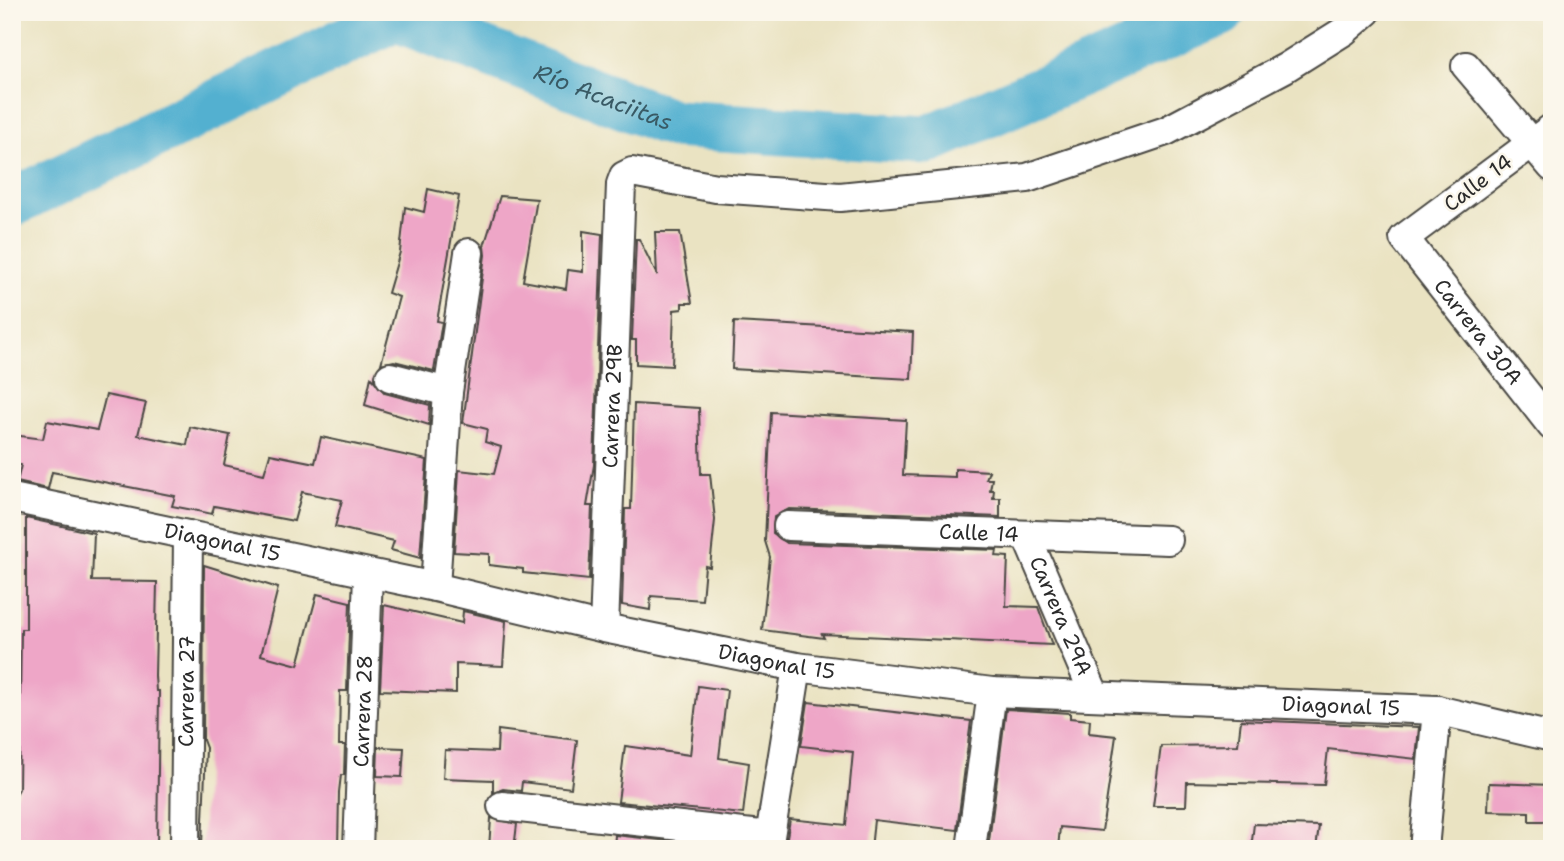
<svg xmlns="http://www.w3.org/2000/svg" width="1564" height="861" viewBox="0 0 1564 861" font-family="'Shantell Sans',sans-serif">
<style>
.lines{fill:none;stroke-linecap:round;stroke-linejoin:round}
.river{stroke:#52b0d0;stroke-width:49}
.building{fill:#eea6c7}
.minor-casing{stroke:#484742;stroke-width:32}
.minor{stroke:#fff;stroke-width:28}
.labels{text-anchor:middle;dominant-baseline:central;stroke-width:5;stroke-linejoin:round;paint-order:stroke}
.street-label{font-size:21px;fill:#2b2b2b;stroke:#fbf7ec}
.water-label{font-size:23px;font-style:italic;fill:#395a65;stroke:#fbf7ec}
</style>
<rect width="100%" height="100%" fill="#fbf7ec"/>
<filter id="ink" filterUnits="userSpaceOnUse"><feTurbulence type="fractalNoise" baseFrequency=".0143" numOctaves="2"/><feDisplacementMap in="SourceGraphic" scale="14" xChannelSelector="R" yChannelSelector="G"/><feConvolveMatrix kernelMatrix="1 2 1 2 8 2 1 2 1" color-interpolation-filters="sRGB"/></filter>
<filter id="wash" filterUnits="userSpaceOnUse"><feTurbulence type="fractalNoise" baseFrequency=".00686" numOctaves="4" result="noise"/><feDisplacementMap in="SourceGraphic" scale="28" xChannelSelector="R" yChannelSelector="G"/><feGaussianBlur stdDeviation="1.57" result="paint"/><feColorMatrix in="noise" values="0 0 0 0 0 0 0 0 0 0 0 0 0 0 0 0 0 1.4 0 .05"/><feComposite in="paint" operator="in"/></filter>
<g filter="url(#wash)">
<rect width="100%" height="100%" fill="#eae3c2"/>
<g class="lines">
<!-- river -->
<path class="river" id="s1" d="M12 203 395 17 674 124 927 140 1221 12"/>
</g>
<g id="blocks">
<!-- building -->
<path class="building" d="M428 189 459 196 437 321 442 322 434 371 394 361 381 364 399 297 388 293 400 252 405 207 424 212Z
M500 196 537 199 523 281 566 289 568 270 583 272V231L602 234 594 465 587 506H592L589 580 523 573V569L489 565V554L454 552 459 470 494 474 501 447 485 442 487 429 463 423 485 255 484 246Z
M655 232H680L692 303H682V309L674 310 672 366 636 364V340H632L636 239H639L657 275Z
M734 322 913 332 911 379 732 369Z
M371 377 385 393 430 405 429 425 365 405Z
M106 395 146 403 138 435 187 445 190 427 230 435 224 465 264 474 270 454 315 463 321 437 427 460 420 558 391 550 394 541 335 527 342 500 302 492 294 521 214 506 212 514 193 510 172 506 175 496 52 472 48 489 17 482 21 465 12 464V435L43 439 47 421 97 430Z
M634 404 699 408 701 474H710L715 520 710 567 705 566 702 600 651 596 650 610 622 605 625 509H631Z
M771 412 906 420 903 475 955 477V469L989 471 986 479H992L990 490H994L993 498H1000V517L789 509 774 517 773 533 787 543 997 550 996 556 1008 557 1006 606 1038 607 1052 645 822 634 824 638 762 630 770 557 765 541Z
M26 518 94 533 92 581 157 582 155 676 156 691H159L157 849H14L15 796 19 789 21 629H26Z
M204 565 278 588 261 655 298 665 317 594 350 602 347 691H340L339 745H345L344 775H341L339 792 338 849H203L202 845 206 748 203 740Z
M384 605 462 623 463 611 506 621 503 666 456 664V693L380 690Z
M698 686 727 690 719 758 749 763 743 814 618 802 625 746 690 755Z
M808 702 971 721 957 830 874 820 871 849H833L786 843 790 819 846 825 853 752 801 746Z
M1006 709 1070 713V718L1090 720 1089 733 1116 736 1102 831 1060 827 1058 849H988Z
M1241 720 1419 727 1416 759 1328 749 1324 785 1187 782 1186 806H1153L1161 746 1238 745Z
M498 730 577 740 571 788 522 782 521 791 503 789 493 793V780L443 778 445 750 497 752Z
M378 747 404 748 402 777 377 776Z
M1489 783 1552 785V821H1529V812L1488 811Z
M491 818 517 824 514 849H489Z
M1254 824 1319 826 1316 849H1251Z
M615 835 687 843 686 849H614Z"/>
</g>
</g>
<g filter="url(#ink)">
<use href="#blocks" fill-opacity="0" stroke="#484742" stroke-width="2"/>
<g class="lines">
<!-- minor casing -->
<g class="minor-casing">
<g id="minor">
<path d="M1466 66 1552 167"/>
<path id="s2" d="M1552 128 1404 238 1552 426"/>
<path d="M390 377 448 392"/>
<path id="s3" d="M12 498 435 587 604 628 797 667 992 692 1437 710 1552 737"/>
<path id="s4" d="M788 526 1168 540"/>
<path id="s5" d="M1026 535 1095 696"/>
<path d="M435 587 448 392 469 253"/>
<path id="s6" d="M604 628 621 184 624 176 632 172 716 188 840 197 1027 178 1166 131 1285 68 1344 31 1366 12"/>
<path d="M502 806 770 836"/>
<path id="s7" d="M185 849 188 535"/>
<path id="s8" d="M358 849 368 574"/>
<path d="M768 849 797 667"/>
<path d="M971 849 992 692"/>
<path d="M1424 849 1437 710"/>
</g>
</g>
<!-- minor -->
<use href="#minor" class="minor"/>
</g>
</g>
<g class="labels">
<!-- street labels -->
<g class="street-label">
<text transform="translate(1478 183) rotate(-37)">Calle 14</text>
<text stroke="none"><textPath href="#s2" startOffset="304">Carrera 30A</textPath></text>
<text stroke="none"><textPath href="#s6" startOffset="222">Carrera 29B</textPath></text>
<text stroke="none"><textPath href="#s4" startOffset="191">Calle 14</textPath></text>
<text stroke="none"><textPath href="#s3" startOffset="215">Diagonal 15</textPath></text>
<text stroke="none"><textPath href="#s5" startOffset="88">Carrera 29A</textPath></text>
<text stroke="none"><textPath href="#s3" startOffset="782">Diagonal 15</textPath></text>
<text stroke="none"><textPath href="#s7" startOffset="158">Carrera 27</textPath></text>
<text stroke="none"><textPath href="#s3" startOffset="1349">Diagonal 15</textPath></text>
<text stroke="none"><textPath href="#s8" startOffset="138">Carrera 28</textPath></text>
</g>
<!-- water labels -->
<g class="water-label">
<text stroke="none"><textPath href="#s1" startOffset="649">Río Acaciitas</textPath></text>
</g>
</g>
<!-- margin -->
<rect width="1564" height="861" fill="none" stroke="#fbf7ec" stroke-width="42"/>
</svg>
